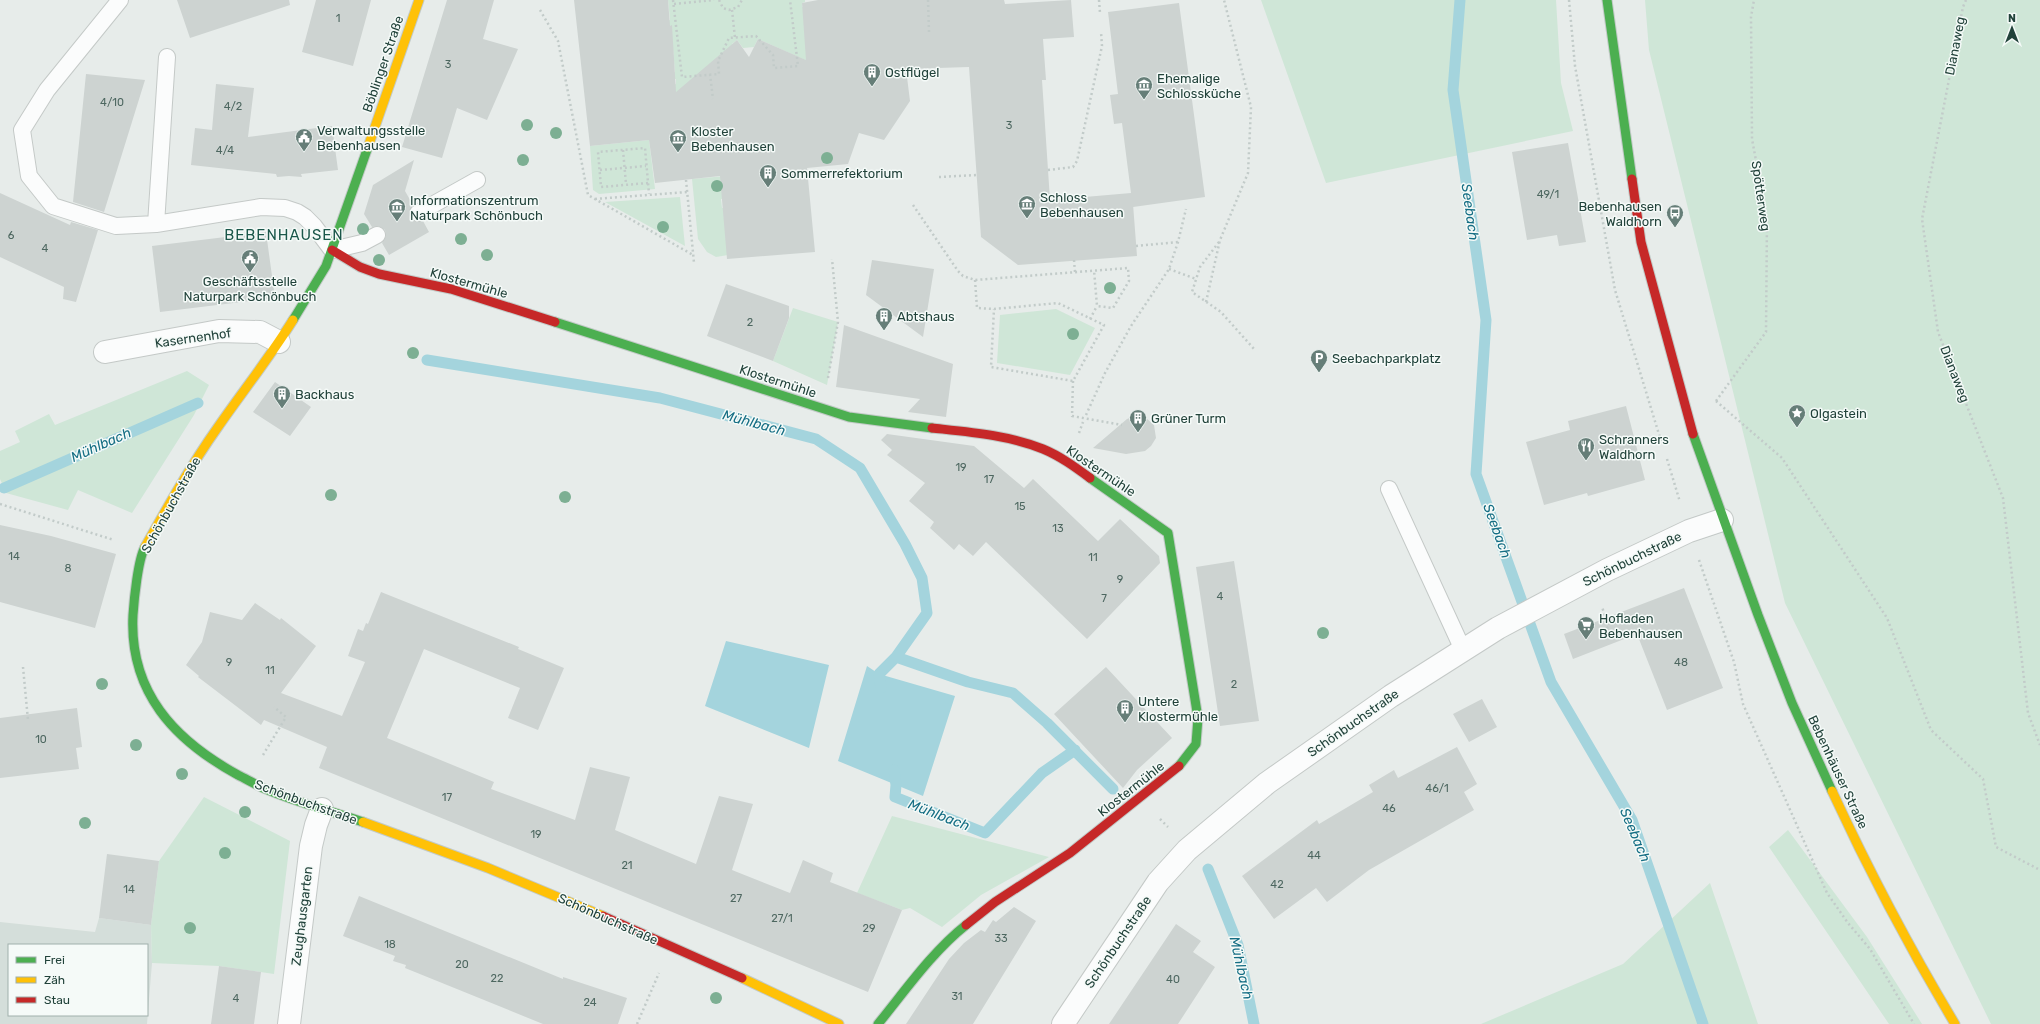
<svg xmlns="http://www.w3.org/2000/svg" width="2040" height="1024" viewBox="0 0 2040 1024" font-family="Rubik,sans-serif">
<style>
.built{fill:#d4deda;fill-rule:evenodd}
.green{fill:#cfe6d7}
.water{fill:#a4d4dd}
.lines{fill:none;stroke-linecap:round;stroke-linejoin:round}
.stream{stroke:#a4d4dd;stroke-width:11}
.building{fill:#cdd3d1}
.lane-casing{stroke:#c4c9c7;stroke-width:18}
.street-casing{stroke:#c4c9c7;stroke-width:24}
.fast-casing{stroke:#c2cac7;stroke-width:11}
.slow-casing{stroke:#c2cac7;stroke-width:11}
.jam-casing{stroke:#c2cac7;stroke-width:11}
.path{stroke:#c2cbc9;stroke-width:2.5;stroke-dasharray:2 3;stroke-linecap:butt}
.lane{stroke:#fbfcfc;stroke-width:16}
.street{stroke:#fbfcfc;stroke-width:22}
.fast{stroke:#4caf50;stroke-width:9}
.slow{stroke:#ffc107;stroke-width:9}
.jam{stroke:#c62828;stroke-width:9}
.tree{fill:#7daf93}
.labels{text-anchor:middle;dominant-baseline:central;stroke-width:3;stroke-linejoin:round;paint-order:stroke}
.number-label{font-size:11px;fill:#4d6760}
.street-label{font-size:13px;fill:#21423a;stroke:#f5faf8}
.poi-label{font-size:13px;fill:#21423a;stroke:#f5faf8;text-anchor:start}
.water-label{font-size:14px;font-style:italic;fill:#156e84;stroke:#f5faf8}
.quarter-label{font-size:15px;letter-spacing:1px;fill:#1b574a;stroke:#f5faf8}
</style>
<rect width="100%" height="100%" fill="#e7ecea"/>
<!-- built -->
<path class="built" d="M99 918 151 925 152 963 147 1024H0V922L95 932ZM9 945H147V1015H9Z"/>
<!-- green -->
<path class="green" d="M668 0H805V2L802 3V7H806L812 63 758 39 754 47 743 48 737 40 732 44 737 51 684 92 673 93 672 85 676 84V79H672L671 73 675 72 671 26H666V21L670 20Z
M1261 0H1556L1561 83 1573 131 1326 183Z
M1645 0H2040V1024H1991L1785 603 1649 50Z
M649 140 655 189 599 194 593 190 590 146Z
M726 176 728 198 721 199 722 208 729 207 728 255 716 257 707 252 698 239 692 179Z
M680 197 685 246 605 202Z
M793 308 838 322 827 385 773 361Z
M1056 309 1095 328 1070 375 997 363 1000 315Z
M187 371 209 385 194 415 132 513 78 490 68 510 6 493 0 479V451L20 442 15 431 49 414 55 425Z
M204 797 290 841 274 974 219 966 152 963 151 925 159 861Z
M892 816 1049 857 981 895 942 927 910 908 902 910 857 893Z
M1788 830 1867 937 1922 1024H1889L1769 847Z
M1710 883 1758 1024H1481L1623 964Z"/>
<!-- water -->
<path class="water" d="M726 641 829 665 809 748 705 706Z
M867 666 879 674 955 696 923 796 838 761Z"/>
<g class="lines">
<!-- stream -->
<path class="stream" d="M1460 0 1453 90 1486 320 1476 474 1551 682 1632 820 1703 1024
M427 360 660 398 816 439 860 468 905 544 922 578 927 613 896 657 879 674 881 688
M4 488 198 403
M896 657 968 682 1013 693 1047 723 1113 789
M894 770 896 785 895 797 985 833 1042 773 1075 750
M1208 869 1238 945 1254 1024"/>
</g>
<!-- building -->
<path class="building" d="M177 0H289L290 5 190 38Z
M316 0H371L353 66 302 52Z
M447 0H494L483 39 518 49 487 120 457 108 442 158 402 147Z
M574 0H668L670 26 672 25 676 92 737 40 749 57 758 39 806 60 802 3 818 0H1004L1005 4 1071 0 1074 37 1043 39 1046 80H1042L1050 200 1131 193 1122 123 1114 124 1110 95 1118 94 1108 12 1179 3 1205 197 1133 207V204L1137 256 1018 265 981 237 969 67 906 69 910 101 884 140 859 133 848 164 807 168 815 252 727 259 720 176 655 183 649 140 590 146Z
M86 74 145 80 104 212 73 202Z
M216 84 254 88 248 137 332 126 338 170 301 174 302 177 289 176 277 177 276 174 191 165 195 128 212 130Z
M1568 143 1586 242 1559 246 1557 235 1527 240 1512 152Z
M414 160 405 191 413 205 409 213 414 221H423L429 232 389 255 382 243 386 236 385 230 378 226 372 227 364 214 373 185Z
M0 193 70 225 71 222 98 230 76 302 63 299 64 287 0 257Z
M266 232 275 298 160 312 152 246Z
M872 260 934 269 923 337 866 295Z
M726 284 789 306V318L773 361 707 336Z
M844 325 953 364 946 417 908 412 920 399 836 387Z
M275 382 311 407 290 436 253 412Z
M1626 406 1645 480 1588 496 1587 493 1544 505 1526 442 1570 430 1568 421Z
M1134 416 1146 418 1154 425 1156 438 1151 446 1145 451 1126 454 1093 448 1127 419Z
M887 434 974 446 1024 488 1033 479 1098 541 1120 519 1159 556 1160 563 1087 639 986 542 973 556 959 544 954 550 930 528 934 522 909 501 925 483 887 455 892 450 881 440Z
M0 525 51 536 116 554 95 628 0 602Z
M1234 561 1259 721 1220 726 1196 567Z
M1684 588 1723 688 1667 710 1637 634 1573 659 1564 634Z
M381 592 519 647 518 649 564 668 538 730 508 718 520 688 424 649 387 738 494 782 491 789 575 820 590 767 630 777 615 830 696 864 719 796 753 804 732 870 790 893 803 860 833 873 830 882 902 910 868 992 319 768 327 747 264 720 261 725 198 677 199 676 186 665 202 642 210 612 242 620 255 603 280 620 281 618 316 646 281 693 342 716 365 662 348 656 358 629 363 631 366 623 368 624Z
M1106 667 1172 738 1137 770 1123 788 1054 714Z
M1482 699 1497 727 1469 742 1453 714Z
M77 708 82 747 76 748 79 769 0 778V718Z
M1457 747 1477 784 1464 792 1474 810 1369 870 1327 902 1316 888 1274 919 1242 876 1317 820 1319 824 1373 792 1369 785 1394 770 1398 778Z
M107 854 159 861 151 925 99 918Z
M359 896 563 979V977L627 998 618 1024H543L405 968 406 965 393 961 395 956 343 936Z
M1014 907 1036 921 973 1024H906L949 959 964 943 981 930 985 932 993 920 996 922Z
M1176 924 1201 941 1193 952 1215 967 1178 1024H1109Z
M219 966 261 972 254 1024H211Z"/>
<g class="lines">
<!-- lane casing -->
<g class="lane-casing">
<path id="lane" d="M120 0 47 90 22 130 29 176 53 206 116 226 156 224 261 207 285 208 297 212 305 217 314 226 332 250 362 243 377 235
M418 213 477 180
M156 224 167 57
M1389 489 1463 650"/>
</g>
<!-- street casing -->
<g class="street-casing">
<path id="street" d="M105 352 219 331 260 332 279 342
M289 1024 311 846 316 825 322 809
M1063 1024 1158 882 1187 850 1267 783 1391 696 1498 628 1607 570 1689 531 1722 520"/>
</g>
<!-- fast casing -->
<g class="fast-casing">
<path id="fast" d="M1607 0 1632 179
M293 320 326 266 368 147
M555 322 849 417 932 428
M1693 434 1758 615 1792 703 1832 791
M1090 478 1168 533 1198 718 1196 744 1179 766
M145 547C138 559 134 600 133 615 129 692 174 740 238 775 248 780 258 786 268 790 299 803 331 811 363 822
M878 1024C905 991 932 952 966 925"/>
</g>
<!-- slow casing -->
<g class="slow-casing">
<path id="slow" d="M368 147 419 0
M145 547C168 506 191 465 218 427 243 391 270 357 293 320
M1832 791C1869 871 1910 949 1955 1024
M363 822 488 868 603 916
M742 978 839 1024"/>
</g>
<!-- jam casing -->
<g class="jam-casing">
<path id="jam" d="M1632 179 1641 242 1693 434
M332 250 360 267 379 274 451 289 555 322
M932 428C969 432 1008 435 1043 449 1060 456 1075 467 1090 478
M603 916 742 978
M966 925 995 902 1070 853 1179 766"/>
</g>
<!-- path -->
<path class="path" d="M673 0 682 77 719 74 718 61 729 38 756 36 773 55 774 68 798 66 790 0
M719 0 723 8 729 10 738 7 742 0
M928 0 929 32
M1099 0 1100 13
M1569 0 1575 66 1615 290 1661 441
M1966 0 1963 7 1922 219 1938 332 2003 498 2028 713 2040 745
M674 4 714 0
M540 10 558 41 588 195 693 255
M732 10 735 38
M710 74 713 99
M623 150 626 184
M600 170 646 166
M1048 170 1073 167 1077 161 1102 46 1101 32
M939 177 977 175
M686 180 694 263
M648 183 601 187 598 152 645 148 649 194
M595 199 687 192
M913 205 958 271 963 276 975 280 1128 268 1129 281 1113 308 1097 306 1094 270
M1219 242 1200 267 1192 292 1221 312 1254 349
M1136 246 1178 242
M1074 260 1075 272
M1169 269 1196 279
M975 280 977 308 994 309 1058 303 1104 325 1073 381 991 367 994 309
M1206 302 1220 240 1248 173 1251 107 1224 0
M1090 319 1097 306
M828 378 838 322 832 259
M1073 381 1072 416 1122 425
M1716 401 1782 458 1887 618 1931 730 1983 779 1996 847 2040 870
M1716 401 1766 332 1767 220 1752 139 1751 17 1754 0
M1086 415 1105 373 1131 326 1169 269 1178 242 1186 209
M1079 433 1083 422
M1667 459 1680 502
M0 504 114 540
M1699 560 1734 662 1743 704 1827 893 1848 923 1870 949 1914 1024
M1602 630 1609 627 1602 607
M23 667 28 720
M263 755 286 717 274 707
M1160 819 1168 827
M637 1024 659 973"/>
<!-- lane -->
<use href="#lane" class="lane"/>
<!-- street -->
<use href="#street" class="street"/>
<!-- fast -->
<use href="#fast" class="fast"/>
<!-- slow -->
<use href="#slow" class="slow"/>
<!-- jam -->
<use href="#jam" class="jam"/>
</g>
<!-- trees -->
<g class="tree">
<circle cx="527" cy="125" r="6"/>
<circle cx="556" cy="133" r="6"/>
<circle cx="827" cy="158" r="6"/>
<circle cx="523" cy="160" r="6"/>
<circle cx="717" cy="186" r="6"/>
<circle cx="663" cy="227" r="6"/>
<circle cx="363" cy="229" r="6"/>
<circle cx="461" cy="239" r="6"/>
<circle cx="487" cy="255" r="6"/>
<circle cx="379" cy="260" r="6"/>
<circle cx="1110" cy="288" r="6"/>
<circle cx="1073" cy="334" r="6"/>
<circle cx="413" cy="353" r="6"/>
<circle cx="331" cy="495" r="6"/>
<circle cx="565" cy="497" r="6"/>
<circle cx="1323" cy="633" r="6"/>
<circle cx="102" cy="684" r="6"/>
<circle cx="136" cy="745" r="6"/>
<circle cx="182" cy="774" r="6"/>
<circle cx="245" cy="812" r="6"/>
<circle cx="85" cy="823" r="6"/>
<circle cx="225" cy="853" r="6"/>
<circle cx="190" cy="928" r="6"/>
<circle cx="716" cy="998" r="6"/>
</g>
<!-- icons -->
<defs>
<g id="building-pin" transform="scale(0.9)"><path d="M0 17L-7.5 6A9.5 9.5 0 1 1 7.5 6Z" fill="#667e78" stroke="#f5faf8"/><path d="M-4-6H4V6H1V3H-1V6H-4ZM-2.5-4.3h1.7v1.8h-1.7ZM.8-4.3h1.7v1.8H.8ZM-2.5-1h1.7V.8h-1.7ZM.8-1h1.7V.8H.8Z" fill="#fff"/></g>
<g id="museum-pin" transform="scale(0.9)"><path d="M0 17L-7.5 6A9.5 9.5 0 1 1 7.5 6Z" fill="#667e78" stroke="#f5faf8"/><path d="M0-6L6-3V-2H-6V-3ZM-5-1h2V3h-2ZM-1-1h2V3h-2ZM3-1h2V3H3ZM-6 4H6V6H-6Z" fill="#fff"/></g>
<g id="civic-pin" transform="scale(0.9)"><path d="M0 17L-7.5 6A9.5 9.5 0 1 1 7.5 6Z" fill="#667e78" stroke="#f5faf8"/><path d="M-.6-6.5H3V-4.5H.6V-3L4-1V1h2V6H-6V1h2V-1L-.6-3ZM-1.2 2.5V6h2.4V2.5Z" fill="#fff"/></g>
<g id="bus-pin" transform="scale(0.9)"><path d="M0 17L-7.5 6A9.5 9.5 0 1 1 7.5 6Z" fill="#667e78" stroke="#f5faf8"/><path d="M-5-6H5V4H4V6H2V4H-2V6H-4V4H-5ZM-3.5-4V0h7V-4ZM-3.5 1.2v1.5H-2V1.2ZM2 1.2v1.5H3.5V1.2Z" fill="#fff"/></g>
<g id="parking-pin" transform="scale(0.9)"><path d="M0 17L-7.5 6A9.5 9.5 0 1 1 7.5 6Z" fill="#667e78" stroke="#f5faf8"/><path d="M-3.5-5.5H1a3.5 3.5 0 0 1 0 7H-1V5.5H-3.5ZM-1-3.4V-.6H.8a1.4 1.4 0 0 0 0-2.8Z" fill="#fff"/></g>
<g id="sight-pin" transform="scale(0.9)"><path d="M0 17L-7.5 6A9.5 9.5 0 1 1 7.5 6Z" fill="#667e78" stroke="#f5faf8"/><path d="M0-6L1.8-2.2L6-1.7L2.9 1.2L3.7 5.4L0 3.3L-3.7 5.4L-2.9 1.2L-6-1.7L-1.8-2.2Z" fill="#fff"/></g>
<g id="restaurant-pin" transform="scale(0.9)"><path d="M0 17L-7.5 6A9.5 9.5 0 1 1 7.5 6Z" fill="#667e78" stroke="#f5faf8"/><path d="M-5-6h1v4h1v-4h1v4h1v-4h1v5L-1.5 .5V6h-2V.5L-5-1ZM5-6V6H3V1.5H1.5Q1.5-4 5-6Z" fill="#fff"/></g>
<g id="supermarket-pin" transform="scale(0.9)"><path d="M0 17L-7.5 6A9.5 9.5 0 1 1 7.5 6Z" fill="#667e78" stroke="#f5faf8"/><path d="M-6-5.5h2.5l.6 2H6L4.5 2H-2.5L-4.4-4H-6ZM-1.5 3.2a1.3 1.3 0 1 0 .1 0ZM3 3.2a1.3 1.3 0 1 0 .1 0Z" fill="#fff"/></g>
</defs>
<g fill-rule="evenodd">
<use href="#building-pin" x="872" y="72"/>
<use href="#museum-pin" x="1144" y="85"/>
<use href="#civic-pin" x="304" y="137"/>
<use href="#museum-pin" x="678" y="138"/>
<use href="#building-pin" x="768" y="173"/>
<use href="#museum-pin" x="1027" y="204"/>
<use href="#museum-pin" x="397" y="207"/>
<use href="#bus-pin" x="1675" y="213"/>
<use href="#civic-pin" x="250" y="258"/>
<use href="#building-pin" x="884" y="316"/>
<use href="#parking-pin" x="1319" y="358"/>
<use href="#building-pin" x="282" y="394"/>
<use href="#sight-pin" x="1797" y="413"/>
<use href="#building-pin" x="1138" y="418"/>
<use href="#restaurant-pin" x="1586" y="446"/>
<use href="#supermarket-pin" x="1586" y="625"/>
<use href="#building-pin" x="1125" y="708"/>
</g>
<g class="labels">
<!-- number labels -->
<g class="number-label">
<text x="338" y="18">1</text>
<text x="448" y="64">3</text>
<text x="112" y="102">4/10</text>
<text x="233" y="106">4/2</text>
<text x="1009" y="125">3</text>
<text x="225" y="150">4/4</text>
<text x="1548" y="194">49/1</text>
<text x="11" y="235">6</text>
<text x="45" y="248">4</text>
<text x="750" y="322">2</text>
<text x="961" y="467">19</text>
<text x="989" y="479">17</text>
<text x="1020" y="506">15</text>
<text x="1058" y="528">13</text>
<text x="14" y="556">14</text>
<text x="1093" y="557">11</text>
<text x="68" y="568">8</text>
<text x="1120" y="579">9</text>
<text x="1220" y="596">4</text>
<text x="1104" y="598">7</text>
<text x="229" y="662">9</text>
<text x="1681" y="662">48</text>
<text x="270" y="670">11</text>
<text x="1234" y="684">2</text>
<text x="41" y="739">10</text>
<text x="1437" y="788">46/1</text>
<text x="447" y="797">17</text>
<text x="1389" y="808">46</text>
<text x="536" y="834">19</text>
<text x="1314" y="855">44</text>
<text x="627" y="865">21</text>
<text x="1277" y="884">42</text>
<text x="129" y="889">14</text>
<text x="736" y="898">27</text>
<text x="782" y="918">27/1</text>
<text x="869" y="928">29</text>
<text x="1001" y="938">33</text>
<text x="390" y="944">18</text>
<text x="462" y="964">20</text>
<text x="497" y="978">22</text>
<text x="1173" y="979">40</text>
<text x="957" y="996">31</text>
<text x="236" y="998">4</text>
<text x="590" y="1002">24</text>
</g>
<!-- street labels -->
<g class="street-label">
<text transform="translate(1955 46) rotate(-79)">Dianaweg</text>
<text transform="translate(383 64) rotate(-71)">Böblinger Straße</text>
<text transform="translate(1761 196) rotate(82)">Spötterweg</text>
<text transform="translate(469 283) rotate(16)">Klostermühle</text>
<text transform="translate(193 338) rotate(-8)">Kasernenhof</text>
<text transform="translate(1955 374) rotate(69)">Dianaweg</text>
<text transform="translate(778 381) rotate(18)">Klostermühle</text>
<text transform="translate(1101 471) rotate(34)">Klostermühle</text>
<text transform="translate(171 505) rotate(-61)">Schönbuchstraße</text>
<text transform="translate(1632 559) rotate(-26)">Schönbuchstraße</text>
<text transform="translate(1353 723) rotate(-35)">Schönbuchstraße</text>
<text transform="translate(1838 772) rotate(65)">Bebenhäuser Straße</text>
<text transform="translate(1131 789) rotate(-38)">Klostermühle</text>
<text transform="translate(306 802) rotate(20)">Schönbuchstraße</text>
<text transform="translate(302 916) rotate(-83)">Zeughausgarten</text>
<text transform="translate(608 919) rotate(24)">Schönbuchstraße</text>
<text transform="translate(1118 942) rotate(-56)">Schönbuchstraße</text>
</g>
<!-- poi labels -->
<g class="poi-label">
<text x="885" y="72">Ostflügel</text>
<text x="1157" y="78">Ehemalige<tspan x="1157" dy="15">Schlossküche</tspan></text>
<text x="317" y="130">Verwaltungsstelle<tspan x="317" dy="15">Bebenhausen</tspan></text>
<text x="691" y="131">Kloster<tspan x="691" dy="15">Bebenhausen</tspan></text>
<text x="781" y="173">Sommerrefektorium</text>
<text x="1040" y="197">Schloss<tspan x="1040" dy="15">Bebenhausen</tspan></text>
<text x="410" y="200">Informationszentrum<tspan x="410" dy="15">Naturpark Schönbuch</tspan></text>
<text x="1662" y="206" text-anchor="end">Bebenhausen<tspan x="1662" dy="15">Waldhorn</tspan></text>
<text x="250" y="281" text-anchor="middle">Geschäftsstelle<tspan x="250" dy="15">Naturpark Schönbuch</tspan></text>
<text x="897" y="316">Abtshaus</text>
<text x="1332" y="358">Seebachparkplatz</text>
<text x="295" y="394">Backhaus</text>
<text x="1810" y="413">Olgastein</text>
<text x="1151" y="418">Grüner Turm</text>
<text x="1599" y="439">Schranners<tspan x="1599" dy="15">Waldhorn</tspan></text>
<text x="1599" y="618">Hofladen<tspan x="1599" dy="15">Bebenhausen</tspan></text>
<text x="1138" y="701">Untere<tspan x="1138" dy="15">Klostermühle</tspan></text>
</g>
<!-- water labels -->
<g class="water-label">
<text transform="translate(1470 212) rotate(82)">Seebach</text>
<text transform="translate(754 423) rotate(15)">Mühlbach</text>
<text transform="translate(101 445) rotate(-24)">Mühlbach</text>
<text transform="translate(1497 531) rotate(70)">Seebach</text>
<text transform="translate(939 815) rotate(21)">Mühlbach</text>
<text transform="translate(1635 835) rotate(67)">Seebach</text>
<text transform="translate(1241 968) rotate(77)">Mühlbach</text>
</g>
<!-- quarter labels -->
<g class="quarter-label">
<text x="284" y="235">BEBENHAUSEN</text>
</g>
</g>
<!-- legend -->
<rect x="8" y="944" width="140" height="72" fill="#f5faf8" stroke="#a0b0ac"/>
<rect x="16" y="957" width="20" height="6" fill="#4caf50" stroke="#a0b0ac"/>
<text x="44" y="964" font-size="12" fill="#21423a">Frei</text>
<rect x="16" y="977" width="20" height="6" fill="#ffc107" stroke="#a0b0ac"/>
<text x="44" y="984" font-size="12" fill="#21423a">Zäh</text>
<rect x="16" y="997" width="20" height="6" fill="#c62828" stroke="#a0b0ac"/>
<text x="44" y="1004" font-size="12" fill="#21423a">Stau</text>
<!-- north arrow -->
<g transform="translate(2012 28)" stroke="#f5faf8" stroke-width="3" paint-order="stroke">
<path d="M0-3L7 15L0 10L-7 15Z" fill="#21423a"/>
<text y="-6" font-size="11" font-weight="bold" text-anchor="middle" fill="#21423a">N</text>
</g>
</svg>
